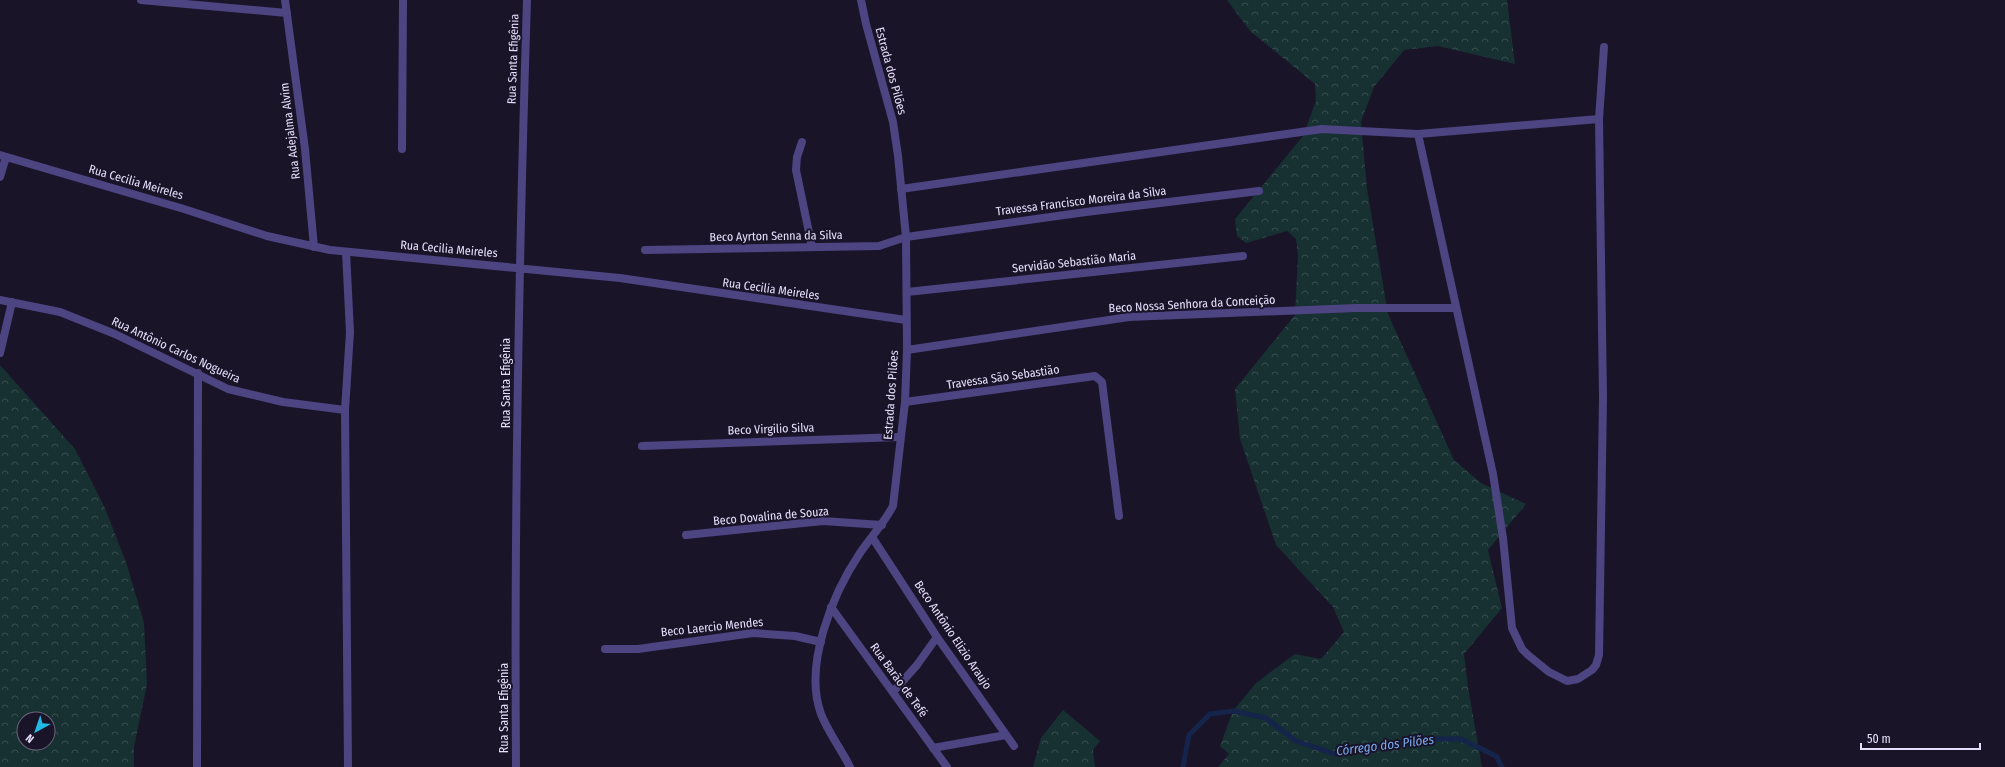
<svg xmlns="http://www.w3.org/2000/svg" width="2005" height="767" viewBox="0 0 2005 767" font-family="'Fira Sans Condensed',sans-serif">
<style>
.forest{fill:url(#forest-crowns);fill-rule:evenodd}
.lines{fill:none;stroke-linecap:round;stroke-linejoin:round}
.stream{stroke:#15244b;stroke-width:5}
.minor{stroke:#4d4482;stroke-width:8}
.tertiary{stroke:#4d4482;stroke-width:8}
.labels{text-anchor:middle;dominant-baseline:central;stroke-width:4;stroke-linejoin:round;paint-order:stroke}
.street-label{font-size:12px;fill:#e5dffb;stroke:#1a1429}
.water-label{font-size:13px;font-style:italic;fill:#78abf0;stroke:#1a1429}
</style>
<defs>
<pattern id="forest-crowns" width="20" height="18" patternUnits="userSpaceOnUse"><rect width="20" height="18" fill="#173032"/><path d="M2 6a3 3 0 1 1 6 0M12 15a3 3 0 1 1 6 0" fill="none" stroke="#394e51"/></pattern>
</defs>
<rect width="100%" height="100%" fill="#1a1429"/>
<!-- forest -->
<path class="forest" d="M1227 0H1507L1515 64 1438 46 1404 50 1374 87 1361 122 1367 189 1388 314 1454 460 1481 483 1526 504 1488 550 1502 608 1464 654 1468 687 1482 767H1218L1229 754 1220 746 1233 711 1256 683 1295 654 1321 659 1344 632 1333 607 1276 545 1240 439 1235 389 1295 315 1298 255 1296 239 1287 231 1246 243 1237 236 1235 219 1303 136 1316 101 1315 84 1250 31Z
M0 365 75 449 105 508 127 565 144 623 147 684 134 747V767H0ZM24 719H48V743H24Z
M1063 710 1100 741 1093 750 1095 767H1033L1041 738Z"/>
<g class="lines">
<!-- stream -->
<path class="stream" d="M1183 767 1189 735 1210 714 1233 711 1266 718 1296 741 1335 754 1424 739H1461L1496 756 1502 767"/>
<!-- minor -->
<path class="minor" d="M141 0 287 13
M285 0 305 149 314 247
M1418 134 1493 474 1503 538 1512 628 1522 649 1528 655 1549 672 1567 681 1578 679 1592 670 1596 665 1599 655 1603 398 1599 119 1604 47
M802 142 797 157 796 170 812 247
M402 149 403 0
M0 155 184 209 267 236 330 250 620 278 906 320
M0 177 6 157
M901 189 1322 129 1418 134 1599 119
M645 250 879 246 906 237 1086 212 1259 191
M346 252 350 332 345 410 348 767
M907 292 1243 256
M0 300 60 312 115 334 228 389 283 402 345 410
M907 350 1129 317 1356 308H1456
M0 353 12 302
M905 402 1095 376 1102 382 1119 516
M642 446 900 437
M686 535 823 521 882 525
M872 537 937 637 1014 746
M831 607 947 767
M605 649H638L753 633 795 636 821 642
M893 692 917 665 937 637
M933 748 1006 735
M197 767 198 373
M516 767C514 511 519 256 527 0"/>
<!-- tertiary -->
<path class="tertiary" d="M850 767C841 749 828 732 821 714 803 665 833 593 860 553 871 537 884 523 893 506L905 402 907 350 906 237 898 156 893 122 866 24 861 0"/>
</g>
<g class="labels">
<!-- street labels -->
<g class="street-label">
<text transform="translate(513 59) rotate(-88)">Rua Santa Efigênia</text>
<text transform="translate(891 71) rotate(75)">Estrada dos Pilões</text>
<text transform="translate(290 131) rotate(-97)">Rua Adejalma Alvim</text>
<text transform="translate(136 182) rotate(16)">Rua Cecilia Meireles</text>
<text transform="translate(1081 201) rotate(-7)">Travessa Francisco Moreira da Silva</text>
<text transform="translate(776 236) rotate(-1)">Beco Ayrton Senna da Silva</text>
<text transform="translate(449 249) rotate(5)">Rua Cecilia Meireles</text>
<text transform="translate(1074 262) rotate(-6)">Servidão Sebastião Maria</text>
<text transform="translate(771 289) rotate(8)">Rua Cecilia Meireles</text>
<text transform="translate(1192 304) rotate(-3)">Beco Nossa Senhora da Conceição</text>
<text transform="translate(176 350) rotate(25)">Rua Antônio Carlos Nogueira</text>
<text transform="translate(1003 377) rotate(-8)">Travessa São Sebastião</text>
<text transform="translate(506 383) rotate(-90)">Rua Santa Efigênia</text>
<text transform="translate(891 395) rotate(-86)">Estrada dos Pilões</text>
<text transform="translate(771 429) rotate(-2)">Beco Virgilio Silva</text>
<text transform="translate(771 516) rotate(-5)">Beco Dovalina de Souza</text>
<text transform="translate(712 627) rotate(-6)">Beco Laercio Mendes</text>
<text transform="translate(953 635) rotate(56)">Beco Antônio Elizio Araujo</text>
<text transform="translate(899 680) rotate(54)">Rua Barão de Tefé</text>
<text transform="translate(504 708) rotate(-90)">Rua Santa Efigênia</text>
</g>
<!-- water labels -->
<g class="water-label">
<text transform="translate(1385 745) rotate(-7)">Córrego dos Pilões</text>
</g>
</g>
<!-- north arrow -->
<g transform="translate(36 731) rotate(220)"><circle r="19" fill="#1a1429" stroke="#6b657d"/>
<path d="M0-3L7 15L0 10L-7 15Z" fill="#20bce6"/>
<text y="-6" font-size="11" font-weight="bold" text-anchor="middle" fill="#e5dffb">N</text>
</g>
<!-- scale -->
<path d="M1861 743v6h119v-6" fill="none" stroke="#e5dffb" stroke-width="2"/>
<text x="1867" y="743" font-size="12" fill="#e5dffb" stroke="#1a1429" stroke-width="3" paint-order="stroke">50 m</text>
</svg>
